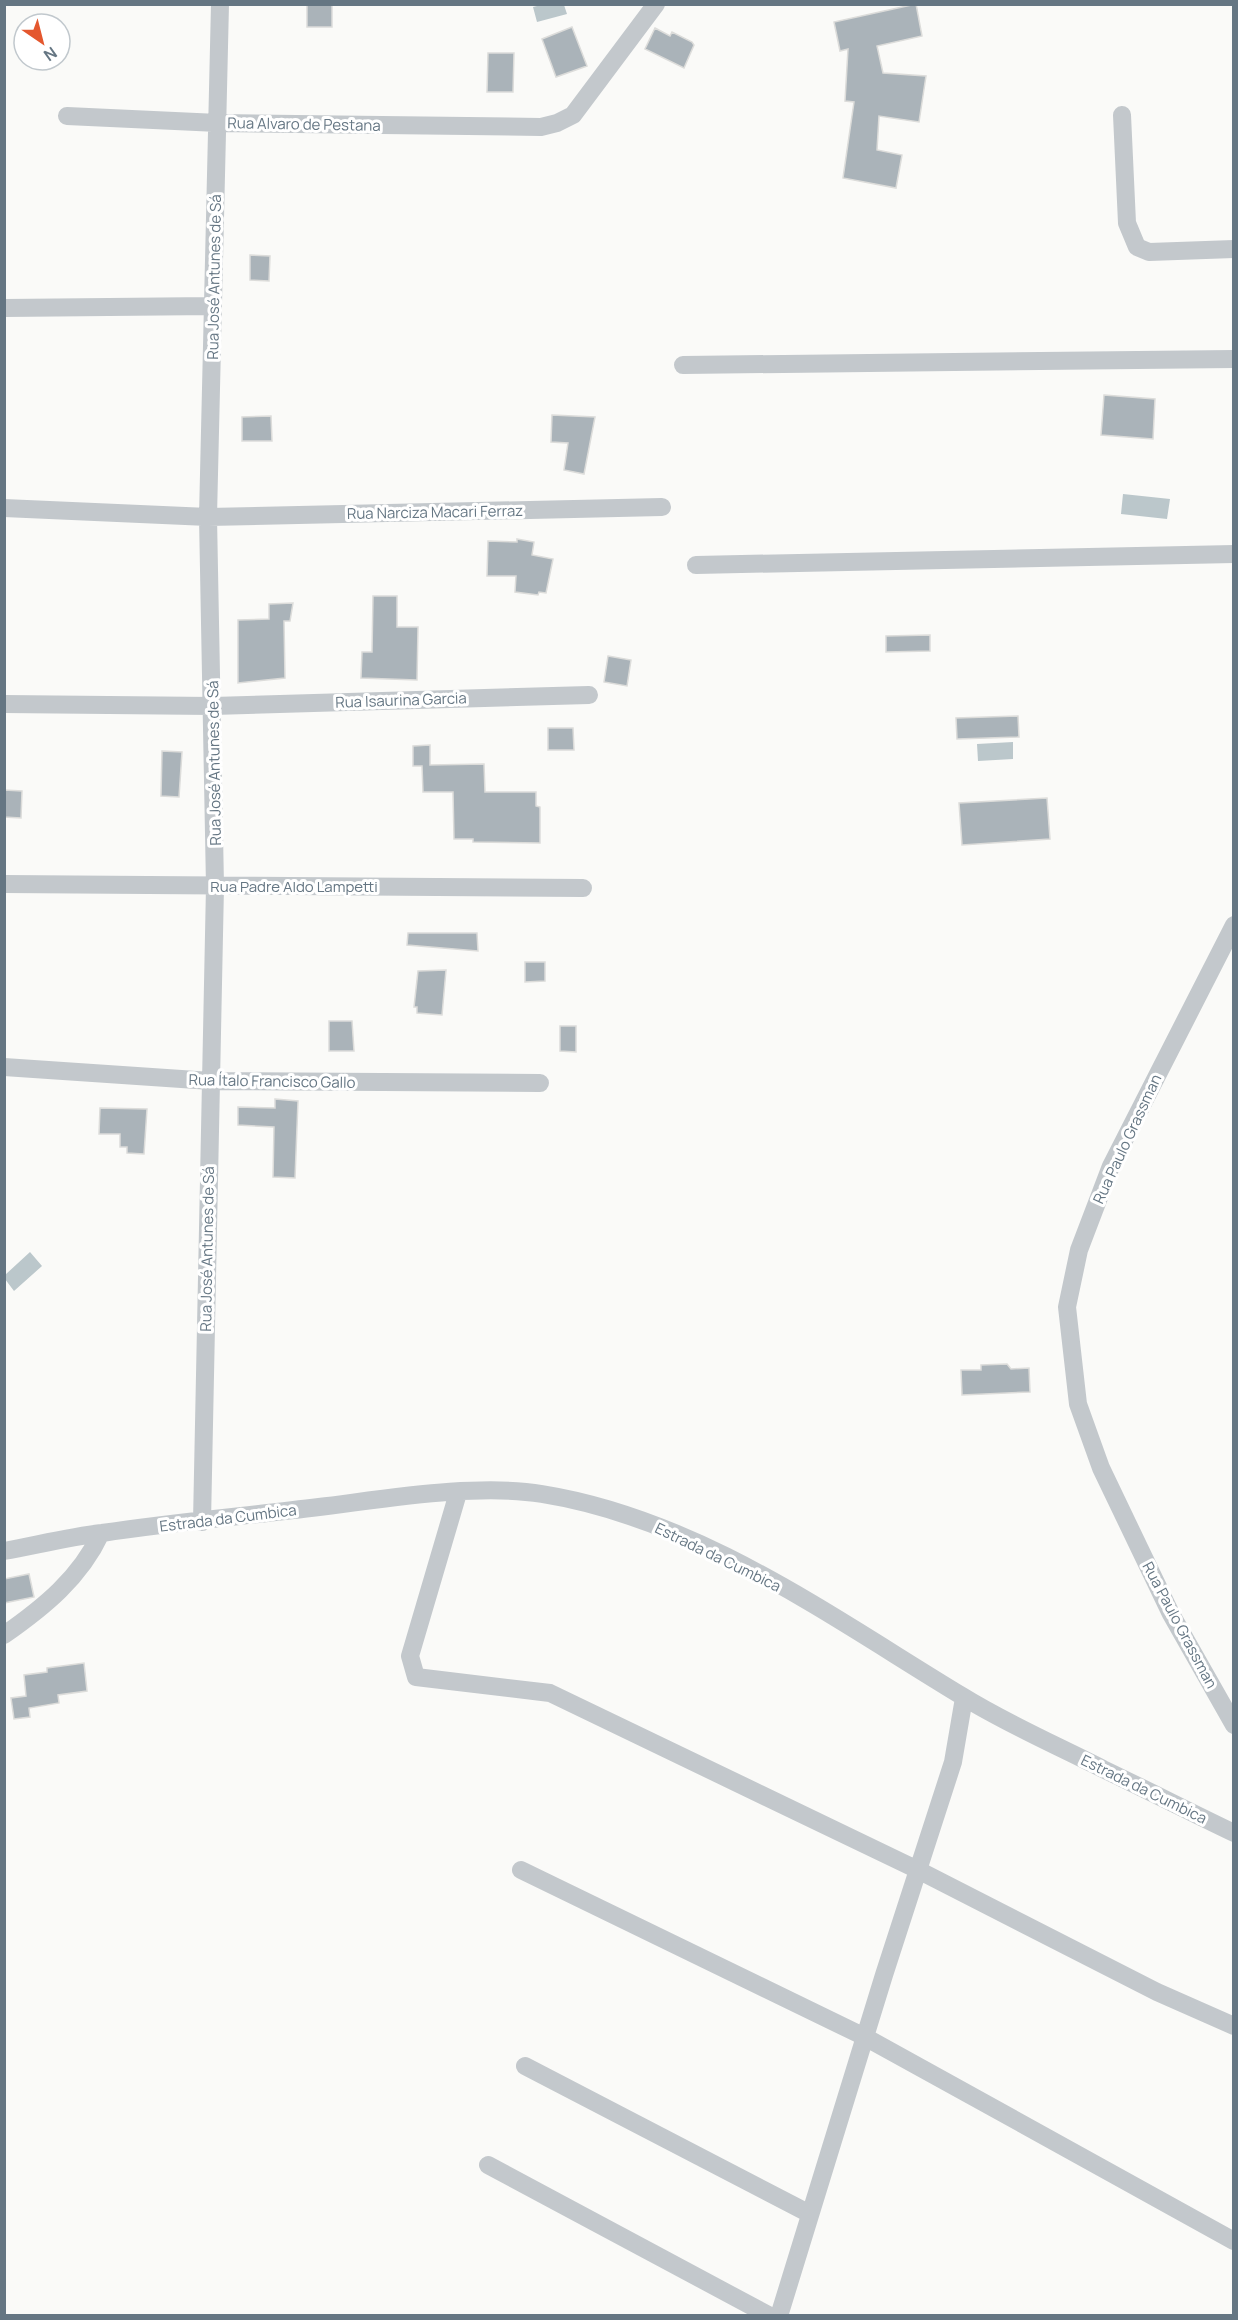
<svg xmlns="http://www.w3.org/2000/svg" width="1238" height="2320" viewBox="0 0 1238 2320" font-family="Manrope,sans-serif">
<style>
.water{fill:#bbc7cb}
.building{fill:#aab3b9;stroke:#dcdcda;stroke-width:1.5}
.lines{fill:none;stroke-linecap:round;stroke-linejoin:round}
.street{stroke:#c3c8cc;stroke-width:18}
.labels{text-anchor:middle;dominant-baseline:central;stroke-width:6;stroke-linejoin:round;paint-order:stroke}
.street-label{font-size:15px;fill:#657683;stroke:#fff}
</style>
<rect width="100%" height="100%" fill="#fafaf8"/>
<!-- water -->
<path class="water" d="M541 5H564L567 14 537 22 533 7Z
M1123 494 1170 499 1167 519 1121 514Z
M1013 742V759L978 761 977 744Z
M30 1252 42 1266 14 1291 5 1279V1275Z"/>
<!-- building -->
<path class="building" d="M307 4H332V27H307Z
M916 4 922 36 877 46 883 73 926 76 919 122 879 116 877 150 902 155 896 188 843 178 854 102 845 101 848 49 840 51 834 22Z
M572 27 587 66 556 77 542 39Z
M655 28 670 36 672 32 692 42 694 45 684 68 645 49Z
M488 53H514L513 92H487Z
M250 255 270 256 269 281 250 280Z
M1104 395 1155 399 1153 439 1101 435Z
M552 415 595 417 584 474 564 470 568 443 551 442Z
M271 416 272 441H242V417Z
M517 539 534 542 532 555 553 559 546 593 539 592 538 595 515 592 516 576H487L488 541 517 542Z
M373 596H397V627H418L417 680 361 678 362 652H372Z
M293 603 290 621H284L285 678 238 683V620L269 619V604Z
M930 635V651L886 652V636Z
M608 656 631 660 627 686 604 682Z
M1018 716 1019 737 957 739 956 718Z
M548 728H573L574 750H548Z
M430 745V765L484 764 485 792H536V806L540 807V843L473 842V839H454L453 792H423L422 766H413V746Z
M162 751 182 752 179 797 161 796Z
M4 790 22 791 21 818 4 817Z
M1047 798 1050 839 962 845 959 803Z
M408 933H477L478 951 407 945Z
M525 962H545V981L525 982Z
M446 970 442 1015 417 1013V1007H414L418 971Z
M329 1021H352L354 1051H329Z
M560 1026H576V1052L560 1051Z
M275 1099 298 1101 295 1178 273 1177 274 1127 238 1125V1107L275 1108Z
M100 1108 147 1109 144 1154 127 1153V1147H120V1134H99Z
M1007 1364 1011 1369 1029 1368 1030 1392 962 1395 961 1370H981V1365Z
M29 1574 34 1597 4 1603V1579Z
M84 1663 87 1691 58 1695 59 1703 29 1708 30 1717 14 1719 11 1698 26 1696 24 1675 47 1672V1668Z"/>
<g class="lines">
<!-- street -->
<path class="street" d="M1122 115 1127 223 1137 247 1149 252 1234 249
M67 116 218 123 541 127 557 123 573 115 656 4
M4 308 213 306
M683 365 1234 359
M4 508 208 517 662 507
M696 565 1234 554
M4 704 213 706 589 695
M4 884 583 888
M1234 925 1111 1166 1079 1250 1067 1307 1078 1404 1101 1468 1171 1614 1234 1725
M4 1067 211 1081 540 1083
M458 1493 410 1656 416 1677 550 1693 918 1870 1157 1992 1234 2026
M202 1522 215 886 208 517 220 4
M4 1551C37 1545 69 1537 102 1533 174 1522 246 1516 319 1507 385 1499 477 1483 542 1494 698 1519 831 1617 962 1696 1007 1724 1056 1745 1103 1769 1147 1790 1190 1812 1234 1833
M4 1635C44 1607 80 1578 101 1533
M521 1870 865 2037 1234 2241
M525 2066 810 2214
M488 2165 770 2316
M779 2316 884 1975 953 1762 964 1698"/>
</g>
<g class="labels">
<!-- street labels -->
<g class="street-label">
<text transform="translate(304 124) rotate(1)">Rua Alvaro de Pestana</text>
<text transform="translate(214 277) rotate(-89)">Rua José Antunes de Sá</text>
<text transform="translate(435 512) rotate(-1)">Rua Narciza Macari Ferraz</text>
<text transform="translate(401 700) rotate(-2)">Rua Isaurina Garcia</text>
<text transform="translate(214 763) rotate(-91)">Rua José Antunes de Sá</text>
<text x="294" y="886">Rua Padre Aldo Lampetti</text>
<text transform="translate(272 1081) rotate(1)">Rua Ítalo Francisco Gallo</text>
<text transform="translate(1127 1139) rotate(-65)">Rua Paulo Grassman</text>
<text transform="translate(207 1249) rotate(-89)">Rua José Antunes de Sá</text>
<text transform="translate(228 1518) rotate(-7)">Estrada da Cumbica</text>
<text transform="translate(718 1557) rotate(26)">Estrada da Cumbica</text>
<text transform="translate(1180 1625) rotate(62)">Rua Paulo Grassman</text>
<text transform="translate(1144 1789) rotate(26)">Estrada da Cumbica</text>
</g>
</g>
<!-- border -->
<rect width="1238" height="2320" fill="none" stroke="#657683" stroke-width="12"/>
<!-- north arrow -->
<g transform="translate(42 42) rotate(145)"><circle r="28" fill="#ffffff" stroke="#c1c8cd" stroke-width="1.5"/>
<path d="M0-4.5L10 22L0 15L-10 22Z" fill="#e4572e"/>
<text y="-9" font-size="16" font-weight="bold" text-anchor="middle" fill="#657683">N</text>
</g>
</svg>
